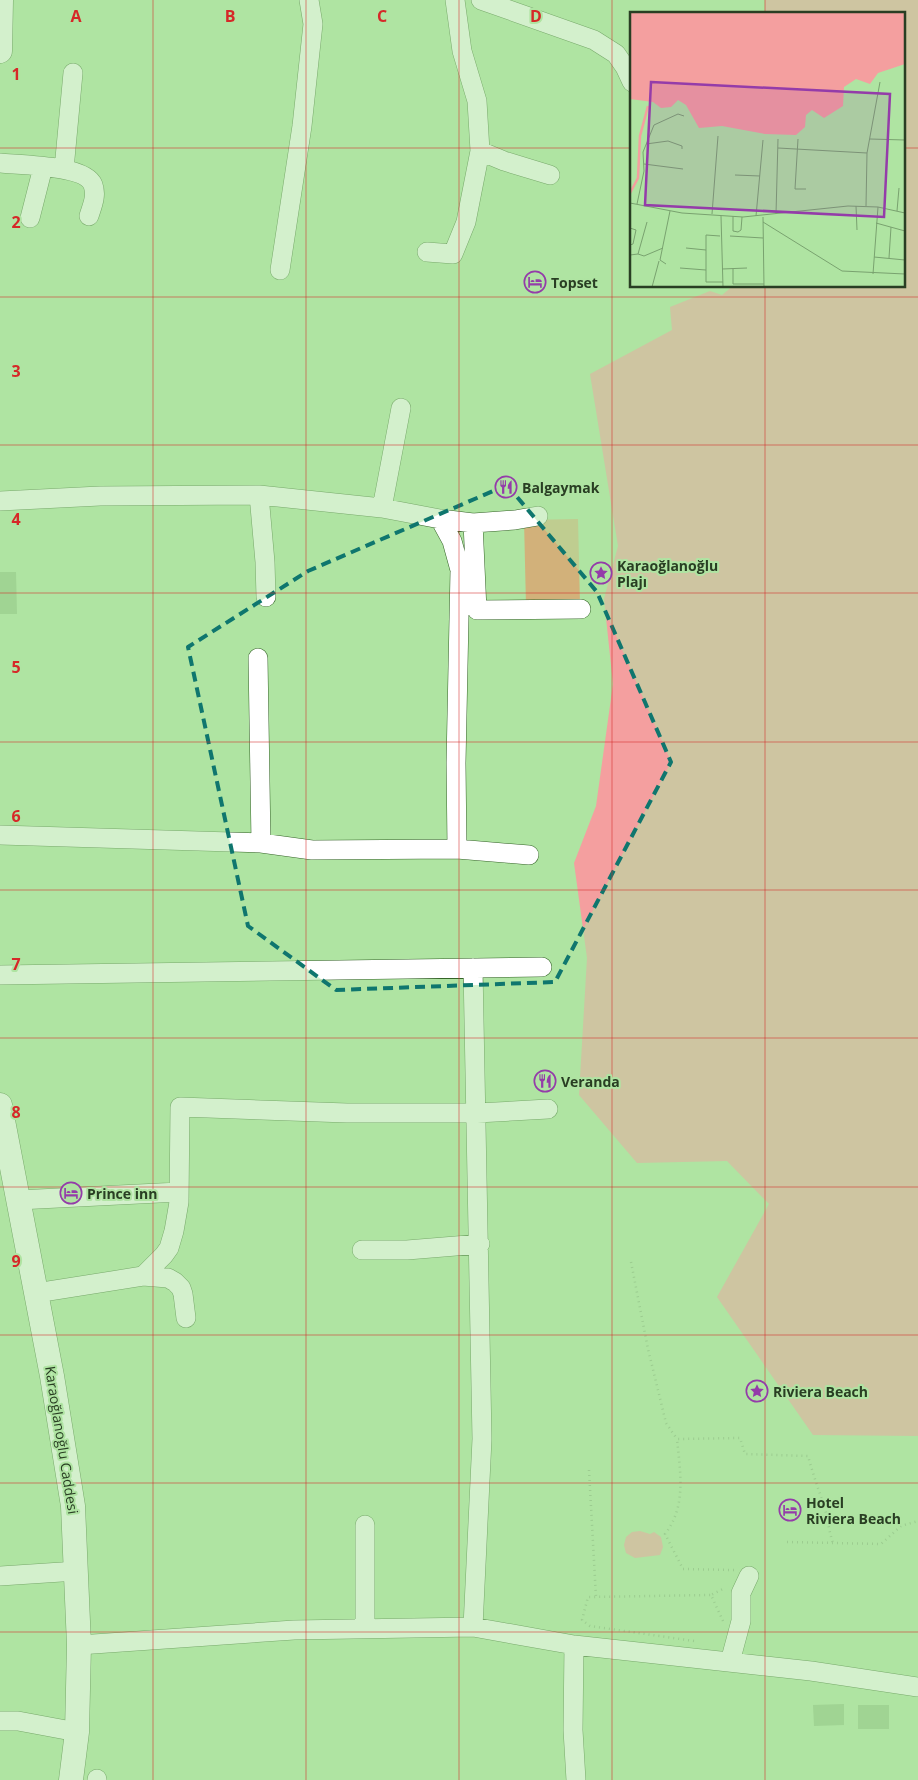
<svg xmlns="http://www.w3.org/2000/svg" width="918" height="1780" viewBox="0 0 918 1780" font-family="'Open Sans',sans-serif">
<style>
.green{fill:#d2b17a}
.water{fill:#f49f9f}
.building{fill:#8ec081}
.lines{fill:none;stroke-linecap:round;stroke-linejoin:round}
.minor-casing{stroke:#346327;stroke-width:20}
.major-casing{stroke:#346327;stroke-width:25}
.path{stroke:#85b07a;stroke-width:2.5;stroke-dasharray:1 4;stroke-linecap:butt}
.minor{stroke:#fff;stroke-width:19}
.major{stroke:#fff;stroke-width:24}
.marked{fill:none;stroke:#0f766e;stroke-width:4;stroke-dasharray:10 6;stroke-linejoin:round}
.grid{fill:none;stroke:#d62828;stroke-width:1;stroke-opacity:0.55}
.labels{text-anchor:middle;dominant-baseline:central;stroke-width:4;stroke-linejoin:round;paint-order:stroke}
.poi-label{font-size:14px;font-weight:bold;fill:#293e23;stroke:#afe4a2;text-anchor:start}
.street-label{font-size:14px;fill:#293e23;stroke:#afe4a2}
.inset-river{fill:none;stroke:#f49f9f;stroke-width:2.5}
.inset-road{fill:none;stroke:#79a26f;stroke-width:1}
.view{fill:#943ca9;fill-opacity:0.15;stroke:#943ca9;stroke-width:2.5}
.inset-edge{fill:none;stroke:#293e23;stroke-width:2.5}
.grid-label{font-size:16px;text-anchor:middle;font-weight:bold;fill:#d62828;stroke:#afe4a2;stroke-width:4;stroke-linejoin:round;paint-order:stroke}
</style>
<rect width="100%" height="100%" fill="#afe4a2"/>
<!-- green -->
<path class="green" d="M578 519 580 605 526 606 524 520Z"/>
<!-- water -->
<path class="water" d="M765 0H918V1436L813 1435 717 1297 769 1204 727 1161 637 1163 579 1095 587 958 574 863 596 806 613 684 604 599 618 546 590 374 672 330 670 307 710 291 722 295 733 286H904V14H765Z
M640 1531 650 1534 654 1532 661 1537 663 1547 660 1555 635 1558 626 1553 624 1545 626 1537 632 1532Z"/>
<!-- building -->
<path class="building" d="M0 572H16L17 614H0Z
M844 1704V1725L814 1726 813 1705Z
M858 1705H889V1729H858Z"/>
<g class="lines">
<!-- minor casing -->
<g class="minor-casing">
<path id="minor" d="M481 0 594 40 616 54 625 67 632 82
M480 151 504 161 550 175
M0 163C19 165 86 165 93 185 97 196 92 206 89 216
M64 169 73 73
M30 218 43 167
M427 252 453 254 466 222 480 151 477 101 462 51 455 0
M280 270 302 126 313 24 309 0
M259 495 265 562 266 597
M0 501 100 496 259 495 382 508 440 519 473 523 515 520 538 516
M382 508 401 408
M440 519 452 541 460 570 456 763 457 849
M473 523 477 610 581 609
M258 658 261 843
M0 835 261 843 312 850 457 849 529 855
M473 968 482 1439 473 1627
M0 975 542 967
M18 1200 179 1192
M362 1250H407L480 1244
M143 1276 164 1255 169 1248 174 1231 179 1202 180 1107 347 1113H477L548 1109
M36 1293 143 1276 168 1278 175 1282 181 1288 183 1294 186 1318
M365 1525V1628
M0 1576 77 1571
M79 1645 294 1630 473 1627 574 1645 811 1671 918 1687
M574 1645 573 1730 576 1780
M730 1662 741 1621V1593L749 1576
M0 1721H18L77 1732
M97 1780V1779"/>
</g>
<!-- major casing -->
<g class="major-casing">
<path id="major" d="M0 51 1 0
M0 1105 52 1376 73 1506 79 1645 77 1732 71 1780"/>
</g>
<!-- path -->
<path class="path" d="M631 1262 648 1349 666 1423 677 1439
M589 1470 596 1597
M787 1542 881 1544 901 1526 918 1521
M734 1570 683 1569 665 1534C687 1506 680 1471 677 1439L740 1438 745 1454 808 1456C813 1474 819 1491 825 1509 828 1520 829 1532 833 1543
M723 1621 711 1595 725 1588
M694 1641 590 1626 582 1620 588 1597 711 1595"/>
<!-- minor -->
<use href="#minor" class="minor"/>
<!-- major -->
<use href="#major" class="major"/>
</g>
<!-- marked area -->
<path d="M0 0H918V1780H0ZM507 485 597 592 671 762 555 982 336 990 248 926 188 647 308 571Z" fill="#afe4a2" fill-opacity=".55" fill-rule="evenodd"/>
<path class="marked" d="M507 485 597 592 671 762 555 982 336 990 248 926 188 647 308 571Z"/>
<!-- grid -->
<path class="grid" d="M153 0V1780M306 0V1780M459 0V1780M612 0V1780M765 0V14M0 148H632M904 148H918M765 286V1780M0 297H918M0 445H918M0 593H918M0 742H918M0 890H918M0 1038H918M0 1187H918M0 1335H918M0 1483H918M0 1632H918"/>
<!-- icons -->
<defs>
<g id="hotel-ring" transform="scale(1.125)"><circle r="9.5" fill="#afe4a2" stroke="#943ca9" stroke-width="1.5"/><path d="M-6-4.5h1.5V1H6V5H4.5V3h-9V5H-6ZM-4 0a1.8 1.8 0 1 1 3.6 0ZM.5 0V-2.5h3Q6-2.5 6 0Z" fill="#943ca9"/></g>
<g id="restaurant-ring" transform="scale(1.125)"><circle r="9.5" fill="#afe4a2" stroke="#943ca9" stroke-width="1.5"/><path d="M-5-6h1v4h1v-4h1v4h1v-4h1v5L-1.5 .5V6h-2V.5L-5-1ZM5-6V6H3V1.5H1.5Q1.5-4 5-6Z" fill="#943ca9"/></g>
<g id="sight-ring" transform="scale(1.125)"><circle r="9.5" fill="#afe4a2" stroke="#943ca9" stroke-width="1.5"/><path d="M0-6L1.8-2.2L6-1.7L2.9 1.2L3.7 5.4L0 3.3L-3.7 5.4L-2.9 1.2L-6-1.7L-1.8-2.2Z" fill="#943ca9"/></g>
</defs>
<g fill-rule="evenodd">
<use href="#hotel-ring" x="535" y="282"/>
<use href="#restaurant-ring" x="506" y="487"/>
<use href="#sight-ring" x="601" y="573"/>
<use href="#restaurant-ring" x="545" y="1081"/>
<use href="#hotel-ring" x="71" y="1193"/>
<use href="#sight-ring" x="757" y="1391"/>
<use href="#hotel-ring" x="790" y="1510"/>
</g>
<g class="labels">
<!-- poi labels -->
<g class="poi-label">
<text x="551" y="282">Topset</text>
<text x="522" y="487">Balgaymak</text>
<text x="617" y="565">Karaoğlanoğlu<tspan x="617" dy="16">Plajı</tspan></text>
<text x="561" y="1081">Veranda</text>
<text x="87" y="1193">Prince inn</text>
<text x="773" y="1391">Riviera Beach</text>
<text x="806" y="1502">Hotel<tspan x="806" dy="16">Riviera Beach</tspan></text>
</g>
<!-- street labels -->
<g class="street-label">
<text transform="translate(62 1440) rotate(81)">Karaoğlanoğlu Caddesi</text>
</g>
</g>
<!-- overview -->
<g transform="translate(630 12)">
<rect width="275" height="275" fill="#afe4a2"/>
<path d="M0 0H275V52L248 61 240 72 226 67 214 75 213 94 194 106 182 98 176 103 175 115 166 123 135 122 92 114 69 116 56 93 48 88 41 95 31 96 23 90 0 87Z" fill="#f49f9f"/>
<path class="inset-river" d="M0 181 8 166 10 124 18 94"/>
<path class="inset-road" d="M168 127 165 177H176M240 127 275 128M16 132 38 129 52 134V137M148 136 237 141M14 152 53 157M105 163 130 164M0 191 52 201 113 205 218 194 248 195 275 201M7 192 14 159 13 140 24 113 48 102 54 104M226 194 227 218M236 194 237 141 250 70M267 199 269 176M82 202 88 124M146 202 148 127M91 204 93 275M103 204V219L108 220 111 218 112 205M126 204 133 128M133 205 134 275M133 210 212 259 275 262M246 211 275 219M0 216 6 218 3 232 0 233M90 224 76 223V270H93M100 224 133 226M56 236 76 238M8 242 14 244 33 236M0 243 8 242 17 210M244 245 275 248M259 246 261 215M36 252 30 248 40 199M50 256 76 258M103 256V272H134M92 257 117 256M243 262 248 195M22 275 29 249"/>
<path class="view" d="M21 70 260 82 254 205 15 193Z"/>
<rect width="275" height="275" class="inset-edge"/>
</g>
<g class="grid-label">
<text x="76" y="22">A</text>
<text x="230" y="22">B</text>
<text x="382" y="22">C</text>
<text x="536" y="22">D</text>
<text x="16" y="80">1</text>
<text x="16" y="228">2</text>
<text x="16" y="377">3</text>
<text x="16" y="525">4</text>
<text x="16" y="673">5</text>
<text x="16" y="822">6</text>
<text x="16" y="970">7</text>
<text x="16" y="1118">8</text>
<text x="16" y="1267">9</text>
</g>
</svg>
